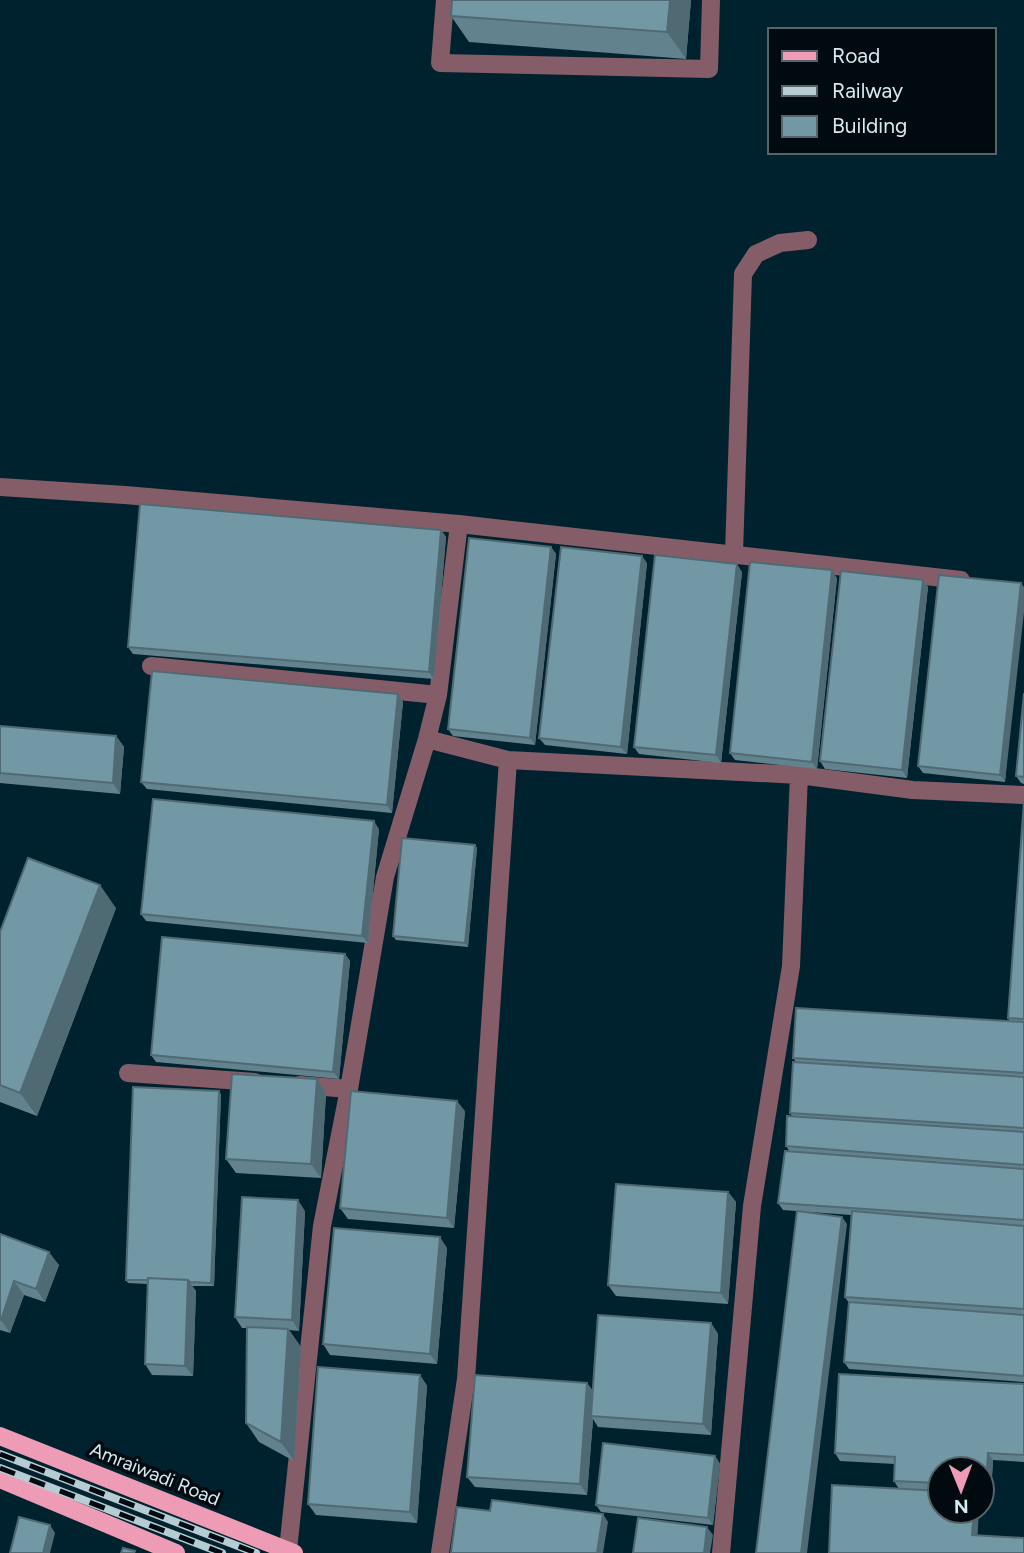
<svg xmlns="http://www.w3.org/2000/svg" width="1024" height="1553" viewBox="0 0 1024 1553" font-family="Figtree,sans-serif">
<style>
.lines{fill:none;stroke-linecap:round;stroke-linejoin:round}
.minor{stroke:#855d69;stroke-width:18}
.major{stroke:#ee9bb5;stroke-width:18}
.rail-casing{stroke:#b6ccd4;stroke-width:8}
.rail{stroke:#010a0f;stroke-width:5;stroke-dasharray:16;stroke-linecap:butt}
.wall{fill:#62828e}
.shaded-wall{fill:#506a74}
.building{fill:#7297a5;stroke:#506a74;stroke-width:2}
.labels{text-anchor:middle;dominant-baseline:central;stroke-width:7;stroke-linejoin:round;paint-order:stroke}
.street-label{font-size:19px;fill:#d6eaf2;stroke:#010a0f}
</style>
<rect width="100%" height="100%" fill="#00222e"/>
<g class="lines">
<!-- minor -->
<path class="minor" d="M445 0 440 63 709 69 711 0
M0 487 125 495 459 524 438 695 427 739 385 877 349 1089 322 1226 288 1550
M459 524 961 580
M734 554 743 274 756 254 780 243 808 240
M151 666 438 695
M427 739 508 760
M128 1073 255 1082
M300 1085 349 1089
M440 1553 466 1379 508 760 799 775 913 790 1024 795
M721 1553 752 1206 791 966 799 775"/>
<!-- major -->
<path class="major" d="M0 1436 294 1553
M0 1479 176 1553"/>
<!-- rail casing -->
<g class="rail-casing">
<path id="rail" d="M0 1454 256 1553
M0 1468 222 1553"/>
</g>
<!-- rail -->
<use href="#rail" class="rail"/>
</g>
<!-- wall -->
<path class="wall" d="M691 0 686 59 469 42 451 16Z
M441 530 446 537 434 679 133 654 128 647Z
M551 547 556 554 535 745 453 736 448 729Z
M647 563 627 754 545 745 539 738Z
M742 572 721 763 639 754 634 747Z
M837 578 817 769 735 760 730 753Z
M923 580 928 587 907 778 825 769 820 761Z
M1021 583 1005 782 923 773 918 766Z
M1024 693V784L1021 783 1016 776Z
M398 694 403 702 392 813 147 789 141 782Z
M0 726 116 736 124 747 120 794 0 783Z
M1024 801V1382L849 1369 844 1362 849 1303 845 1297 851 1215 783 1210 778 1203 790 1152 786 1146 792 1116 790 1113 796 1062 793 1058 1010 1022 1008 1018Z
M379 829 368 943 146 921 141 914Z
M475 845 477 848 468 947 396 940 393 936Z
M116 908 37 1116 0 1102V932Z
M345 954 350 961 339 1079 156 1062 151 1055Z
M326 1093 321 1178 236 1173 226 1159Z
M221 1094 214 1286H192L196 1291 193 1376 152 1375 145 1364 148 1284 128 1283 126 1280Z
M465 1111 454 1228 348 1219 340 1208Z
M728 1192 736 1202 728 1304 616 1296 608 1285Z
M305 1211 299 1331 289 1330 301 1347 294 1461 259 1442 246 1423 247 1328H242L235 1317Z
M0 1234 59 1265 45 1302 24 1295 10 1333 0 1330Z
M447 1248 437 1364 330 1355 323 1344Z
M711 1323 718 1334 711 1435 598 1427 593 1419 587 1495 475 1487 467 1477 587 1383 593 1391Z
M420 1375 427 1386 417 1523 316 1515 308 1504Z
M1024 1384V1462L993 1460 991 1493H982V1469H940V1490L899 1489 894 1481 895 1464 840 1461 835 1453Z
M715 1456 720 1464 713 1525 601 1512 596 1505Z"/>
<!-- shaded-wall -->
<path class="shaded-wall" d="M670 0H691L686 59 667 32Z
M441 530 446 537 434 679 429 672Z
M551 547 556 554 535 745 530 738Z
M642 556 647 563 627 754 621 747Z
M737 564 742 572 721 763 716 755Z
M832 570 837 578 817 769 812 762Z
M923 580 928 587 907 778 902 770Z
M1021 583 1024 587V612L1005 782 1000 775Z
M398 694 403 702 392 813 387 805Z
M116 736 124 747 120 794 113 783Z
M374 821 379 829 368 943 362 936Z
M475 845 477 848 468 947 465 943Z
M100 885 116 908 37 1116 20 1093Z
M345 954 350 961 339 1079 333 1072Z
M317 1079 326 1093 321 1178 311 1164Z
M219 1091 221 1094 214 1286 211 1283Z
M457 1101 465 1111 454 1228 447 1218Z
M728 1192 736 1202 728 1304 721 1293Z
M298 1200 305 1211 299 1331 292 1320Z
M842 1217 847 1224 807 1553H801Z
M440 1237 447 1248 437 1364 430 1354Z
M49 1252 59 1265 45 1302 36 1289Z
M188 1280 196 1291 193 1376 185 1366Z
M14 1281 24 1295 10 1333 1 1320Z
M711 1323 718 1334 711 1435 703 1424Z
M288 1329 301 1347 294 1461 281 1442Z
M420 1375 427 1386 417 1523 410 1512Z
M587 1383 595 1394 591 1416 593 1419 587 1495 580 1484Z
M988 1453 993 1460 991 1493 986 1486Z
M715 1456 720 1464 713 1525 708 1518Z
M974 1511H979L977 1543 972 1535Z
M603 1514 608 1522 603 1553H597Z
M50 1525 55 1533 50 1553H43Z
M707 1527 713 1535 710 1553H704Z"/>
<!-- building -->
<path class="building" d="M452 0H670L667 32 451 16Z
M140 504 441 530 429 672 128 647Z
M469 538 551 547 530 738 448 729Z
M561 547 642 556 621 747 539 738Z
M655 555 737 564 716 755 634 747Z
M750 562 832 570 812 762 730 753Z
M841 571 923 580 902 770 820 761Z
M939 575 1021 583 1000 775 918 766Z
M152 671 398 694 387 805 141 782Z
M1024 693V777L1016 776Z
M0 726 116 736 113 783 0 773Z
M153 799 374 821 362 936 141 914Z
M1024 801V1019L1008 1018Z
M402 838 475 845 465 943 393 936Z
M28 858 100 885 20 1093 0 1085V932Z
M162 937 345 954 333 1072 151 1055Z
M796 1008 1024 1022V1073L793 1058Z
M793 1062 1024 1077V1128L790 1113Z
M232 1074 317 1079 311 1164 226 1159Z
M133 1087 219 1091 211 1283 190 1282 188 1280 148 1278V1280H126Z
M351 1091 457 1101 447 1218 340 1208Z
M787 1116 1024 1132V1165L786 1146Z
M785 1151 1024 1169V1220L778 1203Z
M616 1184 728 1192 721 1293 608 1285Z
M242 1197 298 1200 292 1320 235 1317Z
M797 1211 842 1217 801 1553H756Z
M852 1211 1024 1226V1309L845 1297Z
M334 1228 440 1237 430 1354 323 1344Z
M0 1234 49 1252 36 1289 14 1281 1 1320 0 1319Z
M148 1278 188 1280 185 1366 145 1364Z
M849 1302 1024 1315V1376L844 1362Z
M598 1315 711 1323 703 1424 591 1416Z
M247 1327 288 1329 281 1442 246 1423Z
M318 1367 420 1375 410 1512 308 1504Z
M839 1374 1024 1384V1455L988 1453 986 1486H982V1469H940V1483L894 1481 895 1457 835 1453Z
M475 1375 587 1383 580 1484 467 1477Z
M603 1443 715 1456 708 1518 596 1505Z
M832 1485 940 1491V1511H974L972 1535 1024 1538V1553H829Z
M492 1500 603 1514 597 1553H451L457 1507 490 1511Z
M19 1517 50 1525 43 1553H10Z
M638 1518 707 1527 704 1553H633Z
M123 1548 135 1551 134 1553H121Z"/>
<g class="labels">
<!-- street labels -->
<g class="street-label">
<text transform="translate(155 1474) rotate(22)">Amraiwadi Road</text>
</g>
</g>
<!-- legend -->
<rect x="768" y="28" width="228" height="126" fill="#010a0f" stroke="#56646a" stroke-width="2"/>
<rect x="782" y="51" width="35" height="10" fill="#ee9bb5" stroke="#56646a" stroke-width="2"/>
<text x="832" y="63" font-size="21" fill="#d6eaf2">Road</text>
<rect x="782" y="86" width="35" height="10" fill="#b6ccd4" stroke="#56646a" stroke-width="2"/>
<text x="832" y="98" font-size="21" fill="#d6eaf2">Railway</text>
<rect x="782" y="116" width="35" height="21" fill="#7297a5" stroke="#56646a" stroke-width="2"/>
<text x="832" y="133" font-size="21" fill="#d6eaf2">Building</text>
<!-- north arrow -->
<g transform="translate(961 1490) rotate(179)"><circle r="33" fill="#010a0f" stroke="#56646a" stroke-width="2"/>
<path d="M0-5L12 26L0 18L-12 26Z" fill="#f09ab5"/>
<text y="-10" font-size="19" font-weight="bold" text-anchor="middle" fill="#d6eaf2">N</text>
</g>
</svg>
